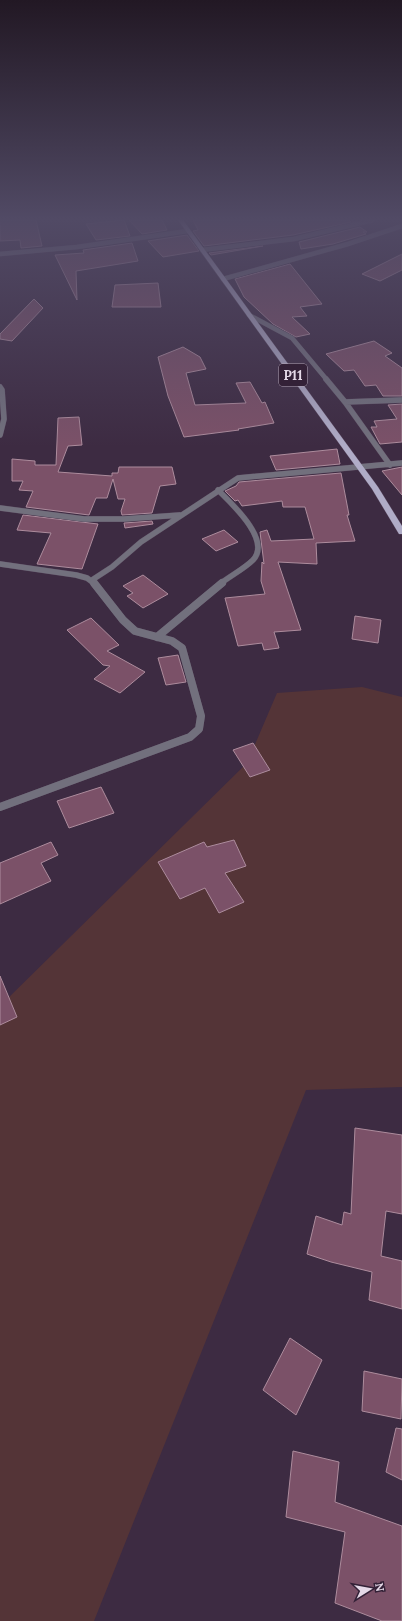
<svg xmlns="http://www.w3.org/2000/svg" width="402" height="1621" viewBox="0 0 402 1621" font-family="Lora,serif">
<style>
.green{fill:#543437}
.building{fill:#7b5168;stroke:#ad8c9d}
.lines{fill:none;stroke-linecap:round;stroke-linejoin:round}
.street-far2-casing{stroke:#58475d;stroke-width:5}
.street-far1-casing{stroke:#58475d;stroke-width:6}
.street-casing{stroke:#58475d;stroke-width:8}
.primary-casing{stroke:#58475d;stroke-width:1}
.street-far2{stroke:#72707d;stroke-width:4.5}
.street-far1{stroke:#72707d;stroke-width:5.5}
.street{stroke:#72707d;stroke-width:8}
.primary{fill:#b0acc7;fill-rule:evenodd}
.labels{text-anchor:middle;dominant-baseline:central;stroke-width:3;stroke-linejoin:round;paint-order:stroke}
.shield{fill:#332137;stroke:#b0a2b3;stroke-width:1}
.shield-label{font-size:13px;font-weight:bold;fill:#e5d9e8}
</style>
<rect width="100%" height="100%" fill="#3d2b42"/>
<!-- green -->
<path class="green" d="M362 687 402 697V1087L306 1090 94 1621H0V1006L247 763 277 693Z"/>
<!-- building -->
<path class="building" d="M0 220H36L42 246 21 248 20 240 0 241Z
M124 220 130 236 96 240 86 224Z
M129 220H162L167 230 142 234Z
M193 220H349L351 222 293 235 204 246 193 231 198 230Z
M360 227 367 232H363L366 234 333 244 301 249 299 242Z
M187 235 199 251 163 257 148 241Z
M132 243 138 261 76 271 77 300 55 255 84 253 83 250Z
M263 246 211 255 209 253Z
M402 254V270L380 281 362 274Z
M290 264 322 304 300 307 307 316 292 317 310 334 296 337 273 324 244 297 235 279Z
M158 283 161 307H112L115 285Z
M34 299 43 308 12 341 0 339V334Z
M374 341 392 353 385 356 402 368V396H383L376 385 365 386 354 370 344 371 326 354Z
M183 347 200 357 206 369 186 373 195 405 246 403 236 383 250 382 262 403 265 402 274 423 238 429 239 430 184 437 168 396 158 357Z
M402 404V442L380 444 371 427H377L374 421 397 419 388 405Z
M79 417 82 445 68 446 58 472 112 476V473H118L119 467H172L176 484 160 486 152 513 122 515 121 511 125 499H118L113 479 107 498H96L89 515 26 507 33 491 19 490 23 481H12V459L35 461V465H56L58 418Z
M337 449 340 464 276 470 270 456Z
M402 467V495L382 471Z
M341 473 349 515H347L355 541 316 543 317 564 278 562 301 630 274 632 279 648 264 650 262 643 238 646 225 598 265 594 261 581 262 562 264 564 260 532 267 530 271 541 314 539 305 507H283L282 501 242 506 238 500 235 501 225 491 236 486 239 482Z
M23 515 98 524 82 569 37 564 51 533 17 530Z
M152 521 153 524 125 528 124 523Z
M224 530 238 542 216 551 202 539Z
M143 575 168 594 143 608 127 596 133 593 123 586Z
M355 616 381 620 378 643 352 639Z
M91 618 119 645 107 651 145 672 120 693 94 679 110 666 103 665 67 630Z
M178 655 186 682 166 685 158 658Z
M253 743 270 770 250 777 233 750Z
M101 787 114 813 69 828 57 801Z
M234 840 246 866 225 873 244 902 219 913 205 888 180 899 158 862 204 842 207 847Z
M51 842 58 855 41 863 51 881 0 904V863Z
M0 976 17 1017 0 1025Z
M355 1128 402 1135V1214L386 1211 381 1256 402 1261V1309L369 1300 372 1272 331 1262 307 1254 316 1216 342 1225 344 1212 351 1214Z
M290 1338 322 1360 296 1415 263 1390Z
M364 1371 402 1379 401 1419 362 1411Z
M396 1428 402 1429V1480L386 1472Z
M293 1451 339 1462 335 1502 402 1526V1621H382L335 1603 345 1532 286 1517Z"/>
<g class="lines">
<!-- street-far2 casing -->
<g class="street-far2-casing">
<path id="street-far2" d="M202 250 294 239 373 220
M0 254 77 247 188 231
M223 279 348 244 402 226
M249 315 292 338 327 380"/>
</g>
<!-- street-far1 casing -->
<g class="street-far1-casing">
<path id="street-far1" d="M326 379 345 402 390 465
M0 387 2 390 4 419 0 435
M345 402 402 400
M218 490C231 503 272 540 253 560 244 569 230 576 220 584
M0 508 84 519H124L180 515
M0 564 76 575 87 578 95 584
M92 580 112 567 141 542 238 478 402 463"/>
</g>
<!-- street casing -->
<g class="street-casing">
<path id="street" d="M157 637 222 583
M0 807 190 737 199 729 201 716 182 648 172 641 135 631 123 620 94 583"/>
</g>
<!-- primary casing -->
<g class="primary-casing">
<path id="primary" d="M178 220H183L378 487 402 526V534H399L372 489Z"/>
</g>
<!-- street-far2 -->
<use href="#street-far2" class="street-far2"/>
<!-- street-far1 -->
<use href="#street-far1" class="street-far1"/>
<!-- street -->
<use href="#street" class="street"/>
<!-- primary -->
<use href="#primary" class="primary"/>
</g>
<!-- sky -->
<linearGradient id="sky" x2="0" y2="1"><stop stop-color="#221824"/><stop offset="0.49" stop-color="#514a65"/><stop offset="1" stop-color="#514a65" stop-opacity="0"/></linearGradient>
<rect width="402" height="447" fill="url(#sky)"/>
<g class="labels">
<!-- shield labels -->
<rect class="shield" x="279" y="364" width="28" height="22" rx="3"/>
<g class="shield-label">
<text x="293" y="375">P11</text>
</g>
</g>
<!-- north arrow -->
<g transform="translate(370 1589) rotate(79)" stroke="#332137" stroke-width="3" paint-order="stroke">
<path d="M0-3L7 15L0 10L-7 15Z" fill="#e5d9e8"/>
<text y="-6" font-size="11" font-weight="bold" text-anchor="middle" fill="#e5d9e8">N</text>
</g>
</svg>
